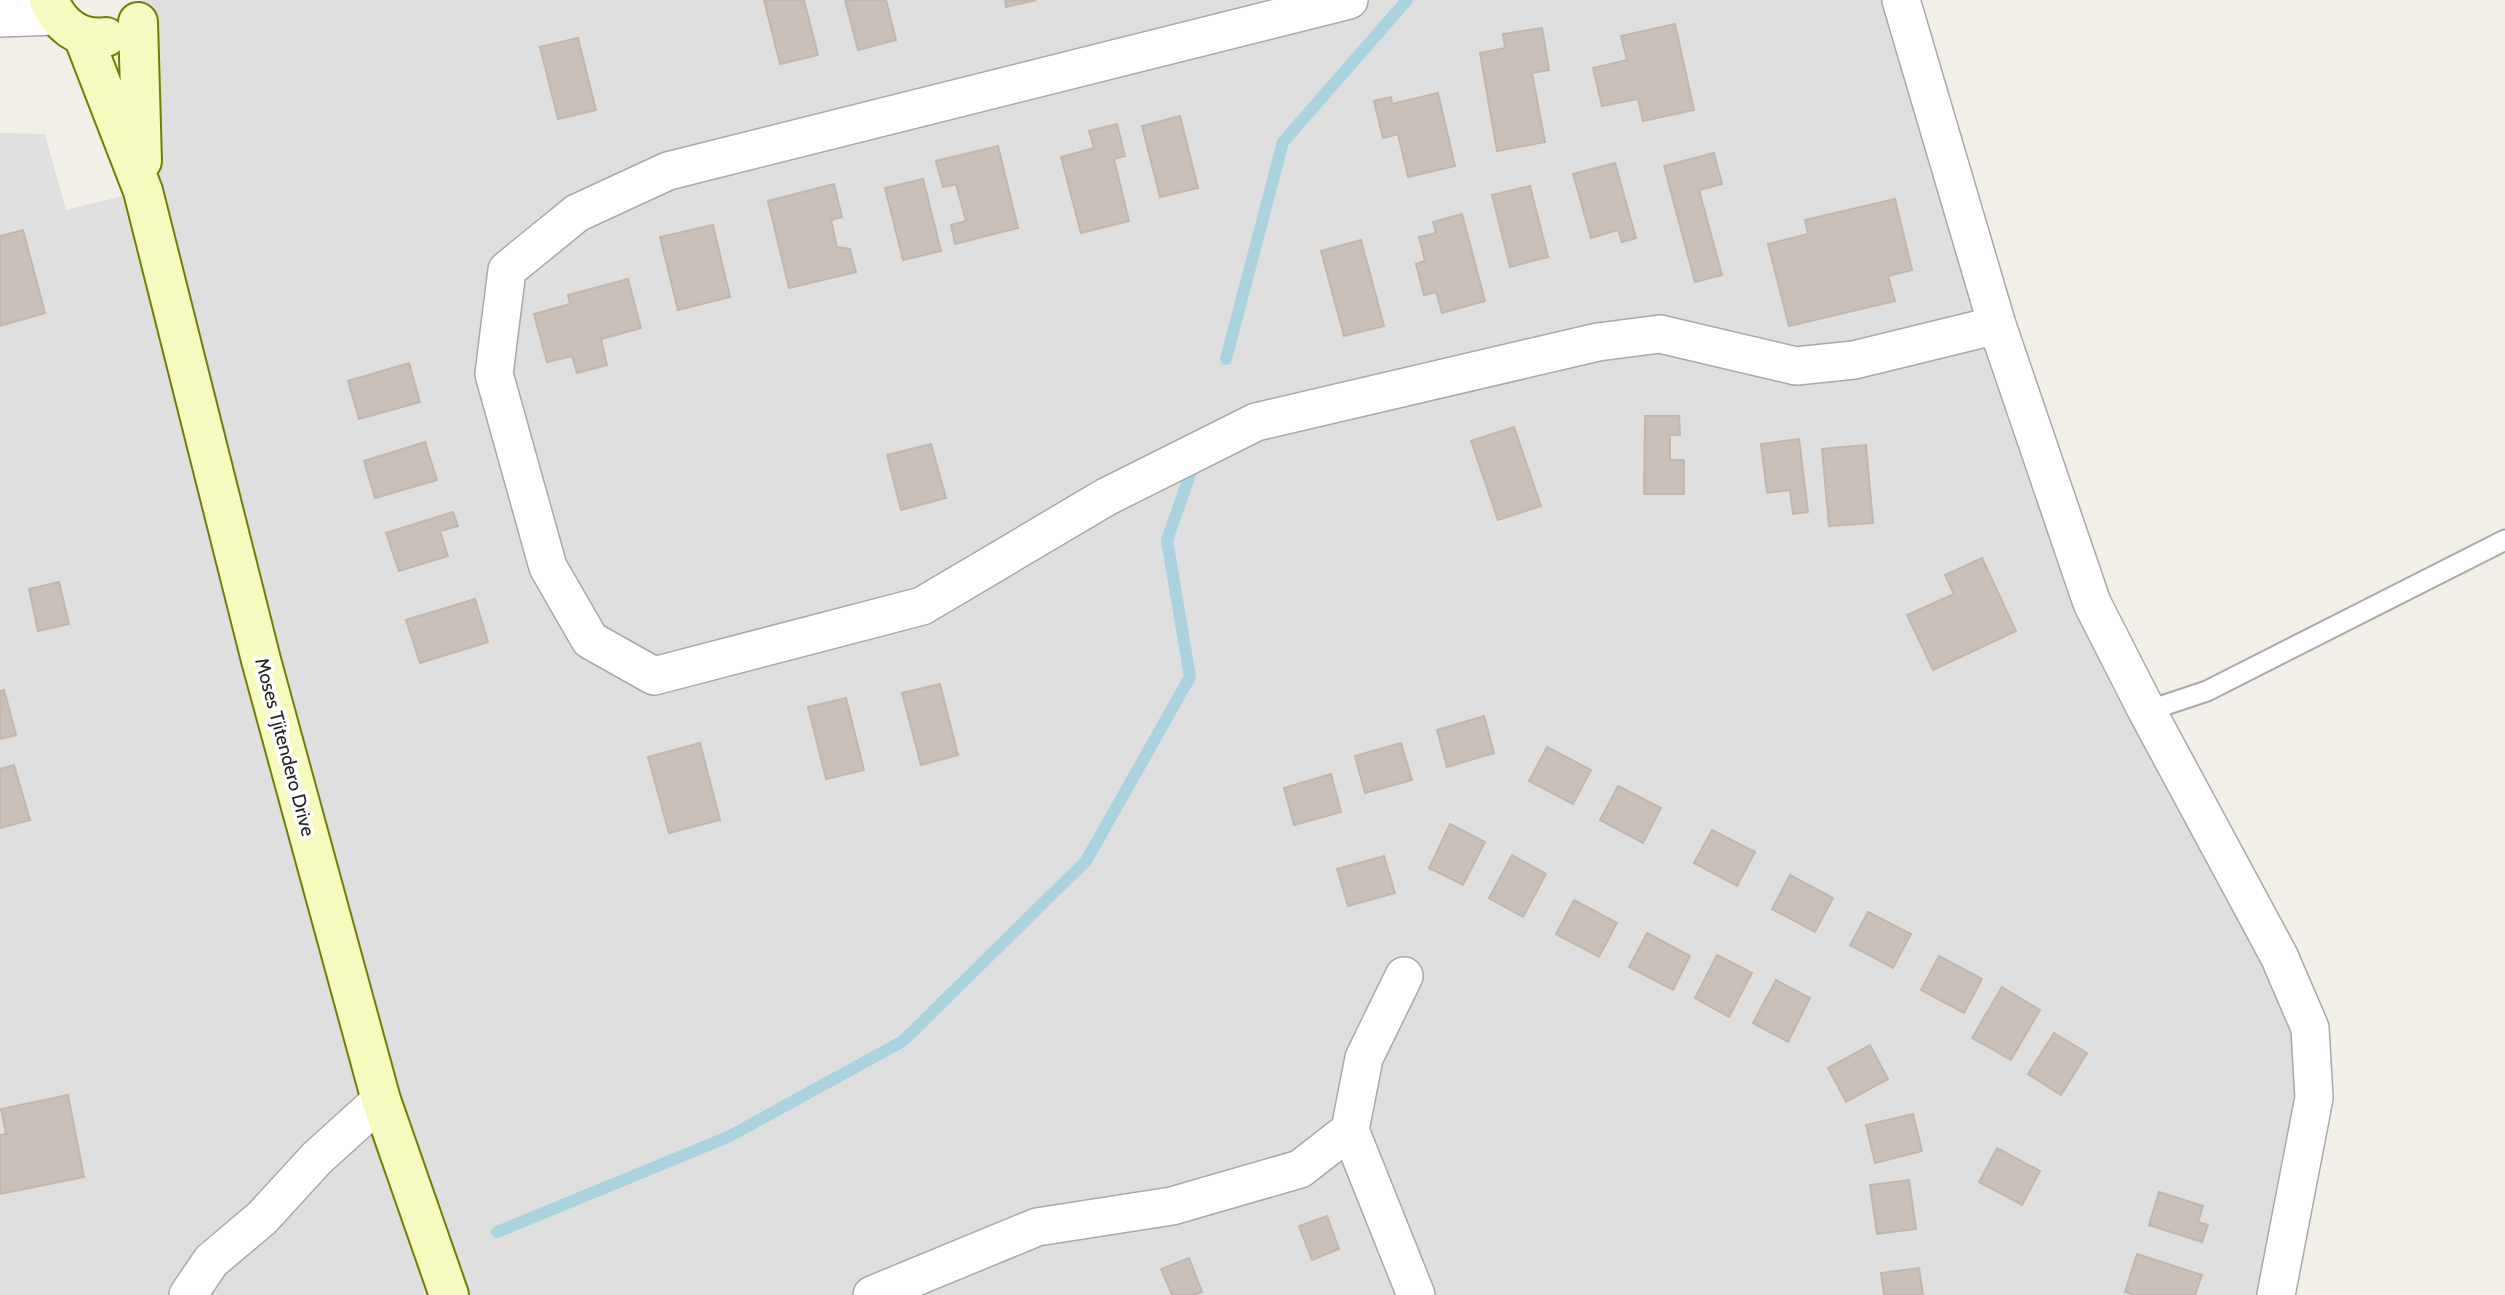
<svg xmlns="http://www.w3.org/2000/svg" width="2505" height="1295" viewBox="0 0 2505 1295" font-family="Cabin,sans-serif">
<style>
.residential{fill:#e0dfdf}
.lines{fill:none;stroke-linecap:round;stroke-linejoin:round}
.stream{stroke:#aad3df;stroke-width:12}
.building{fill:#c7bfb8;stroke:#c4b6ab;stroke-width:2}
.lane-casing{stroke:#a9a9a9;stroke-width:23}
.street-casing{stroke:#a9a9a9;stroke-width:40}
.secondary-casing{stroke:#707d05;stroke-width:42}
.lane{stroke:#fff;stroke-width:19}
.street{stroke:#fff;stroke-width:37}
.secondary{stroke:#f7fabf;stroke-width:38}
.labels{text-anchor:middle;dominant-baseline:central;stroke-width:7;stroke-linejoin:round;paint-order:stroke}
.street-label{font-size:19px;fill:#222;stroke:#fff}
</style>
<rect width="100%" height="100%" fill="#f2efe9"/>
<!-- residential -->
<path class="residential" d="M140 0H1901L2092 603 2310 1028 2276 1295H0V133L45 134 66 210 143 191Z"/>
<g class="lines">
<!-- stream -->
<path class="stream" d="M1226 359 1283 142 1407 0
M497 1232 728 1137 903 1041 1086 861 1190 677 1167 540 1194 463"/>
</g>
<!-- building -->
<path class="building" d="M764 0H804L818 55 780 64Z
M845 0H886L896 40 858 50Z
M1005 0H1036L1006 7Z
M1675 24 1694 110 1643 121 1638 99 1602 106 1593 68 1627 60 1621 36Z
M1542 28 1549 70 1532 73 1545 142 1497 151 1480 53 1505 48 1503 34Z
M578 38 596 110 558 119 540 47Z
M1438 93 1455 166 1408 177 1398 134 1383 138 1374 101 1391 97 1392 104Z
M1180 116 1198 188 1160 197 1142 126Z
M1117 124 1125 156 1114 159 1129 221 1081 233 1061 157 1094 148 1089 131Z
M998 146 1018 228 955 244 951 225 966 221 956 184 943 187 936 161Z
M1714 153 1722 184 1699 190 1722 275 1695 282 1664 166Z
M1615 163 1636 238 1622 242 1618 230 1591 238 1573 174Z
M923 179 941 251 903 260 885 188Z
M834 184 842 217 831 220 837 247 850 249 856 272 789 288 768 201Z
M1530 186 1548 257 1510 267 1492 195Z
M1895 199 1912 270 1888 276 1895 301 1789 326 1768 244 1808 234 1805 220Z
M1462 214 1485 301 1442 313 1436 292 1424 295 1416 264 1425 261 1419 237 1436 233 1433 222Z
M713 225 730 297 678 310 660 237Z
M23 230 45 313 0 326V236Z
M1361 240 1384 326 1344 336 1321 251Z
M628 279 641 328 601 339 607 365 577 373 572 356 547 362 534 314 570 304 568 295Z
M409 363 420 402 359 419 348 381Z
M1645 416H1679L1680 435H1670V460H1684V494H1644Z
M1514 427 1541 506 1498 520 1471 441Z
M1799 439 1808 512 1793 514 1790 490 1767 493 1761 444Z
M425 442 437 480 375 498 364 461Z
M931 444 946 498 901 510 887 455Z
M1866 445 1873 523 1829 526 1822 449Z
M453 512 458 526 440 531 448 556 399 571 386 533Z
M1982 558 2016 631 1933 670 1907 615 1954 594 1945 575Z
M59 582 69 624 38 631 29 589Z
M475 599 488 642 420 663 406 620Z
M940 684 958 755 921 765 902 693Z
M4 690 16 735 0 739V691Z
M846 698 864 770 826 779 808 707Z
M1484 716 1494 753 1447 767 1437 730Z
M700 743 720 820 669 833 648 757Z
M1401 743 1412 780 1365 793 1355 756Z
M1547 747 1591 770 1573 804 1529 781Z
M14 765 30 820 0 828V769Z
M1331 774 1341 812 1294 825 1284 788Z
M1618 786 1661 808 1643 843 1600 820Z
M1450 824 1485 842 1463 885 1429 868Z
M1712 830 1755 852 1737 886 1694 863Z
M1512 855 1546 874 1523 917 1489 898Z
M1384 856 1395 893 1348 906 1337 869Z
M1790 875 1833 898 1815 932 1772 909Z
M1574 900 1617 923 1599 957 1556 934Z
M1868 912 1911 934 1893 968 1850 945Z
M1647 933 1690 956 1673 990 1629 967Z
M1717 955 1752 973 1729 1017 1695 998Z
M1939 956 1982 979 1964 1013 1921 990Z
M1776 980 1810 998 1788 1042 1753 1023Z
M2002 987 2040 1010 2011 1060 1972 1038Z
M2054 1033 2087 1053 2061 1095 2028 1074Z
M1870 1045 1888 1079 1846 1102 1828 1068Z
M68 1095 84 1177 0 1194V1135L6 1134 1 1109Z
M1913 1114 1922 1151 1875 1163 1866 1125Z
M1997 1148 2040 1171 2022 1205 1979 1182Z
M1909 1180 1916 1229 1877 1234 1870 1185Z
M2159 1192 2203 1206 2198 1222 2208 1225 2202 1242 2149 1225Z
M1327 1216 1339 1249 1312 1260 1299 1226Z
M2137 1254 2202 1275 2195 1295H2135L2125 1292Z
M1189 1258 1202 1292 1193 1295H1172L1161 1269Z
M1919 1268 1923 1295H1884L1881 1273Z"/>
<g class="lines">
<!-- lane casing -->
<g class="lane-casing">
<path id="lane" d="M2147 711 2207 691 2505 540"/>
</g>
<!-- street casing -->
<g class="street-casing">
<path id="street" d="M1349 0 668 171 577 213 507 270 494 374 548 567 590 640 654 676 922 606 1106 497 1256 422 1598 342 1660 334 1796 366 1854 360 1997 325
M1901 0 1997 325 2092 603 2147 711 2279 956 2310 1028 2314 1098 2276 1295
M0 18 55 16
M1350 1130 1416 1295
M188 1295 211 1261 262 1218 317 1158 381 1100
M872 1295 1037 1227 1172 1206 1300 1169 1350 1130 1364 1058 1404 976"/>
</g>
<!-- secondary casing -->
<g class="secondary-casing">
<path id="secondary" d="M49 0C59 24 78 41 106 37
M138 22 142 161
M83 36 143 191 261 660 381 1100 449 1295"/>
</g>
<!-- lane -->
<use href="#lane" class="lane"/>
<!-- street -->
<use href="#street" class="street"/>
<!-- secondary -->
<use href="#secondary" class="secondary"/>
</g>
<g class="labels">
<!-- street labels -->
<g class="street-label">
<text transform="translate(285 747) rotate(75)">Moses Tjitendero Drive</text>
</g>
</g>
</svg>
